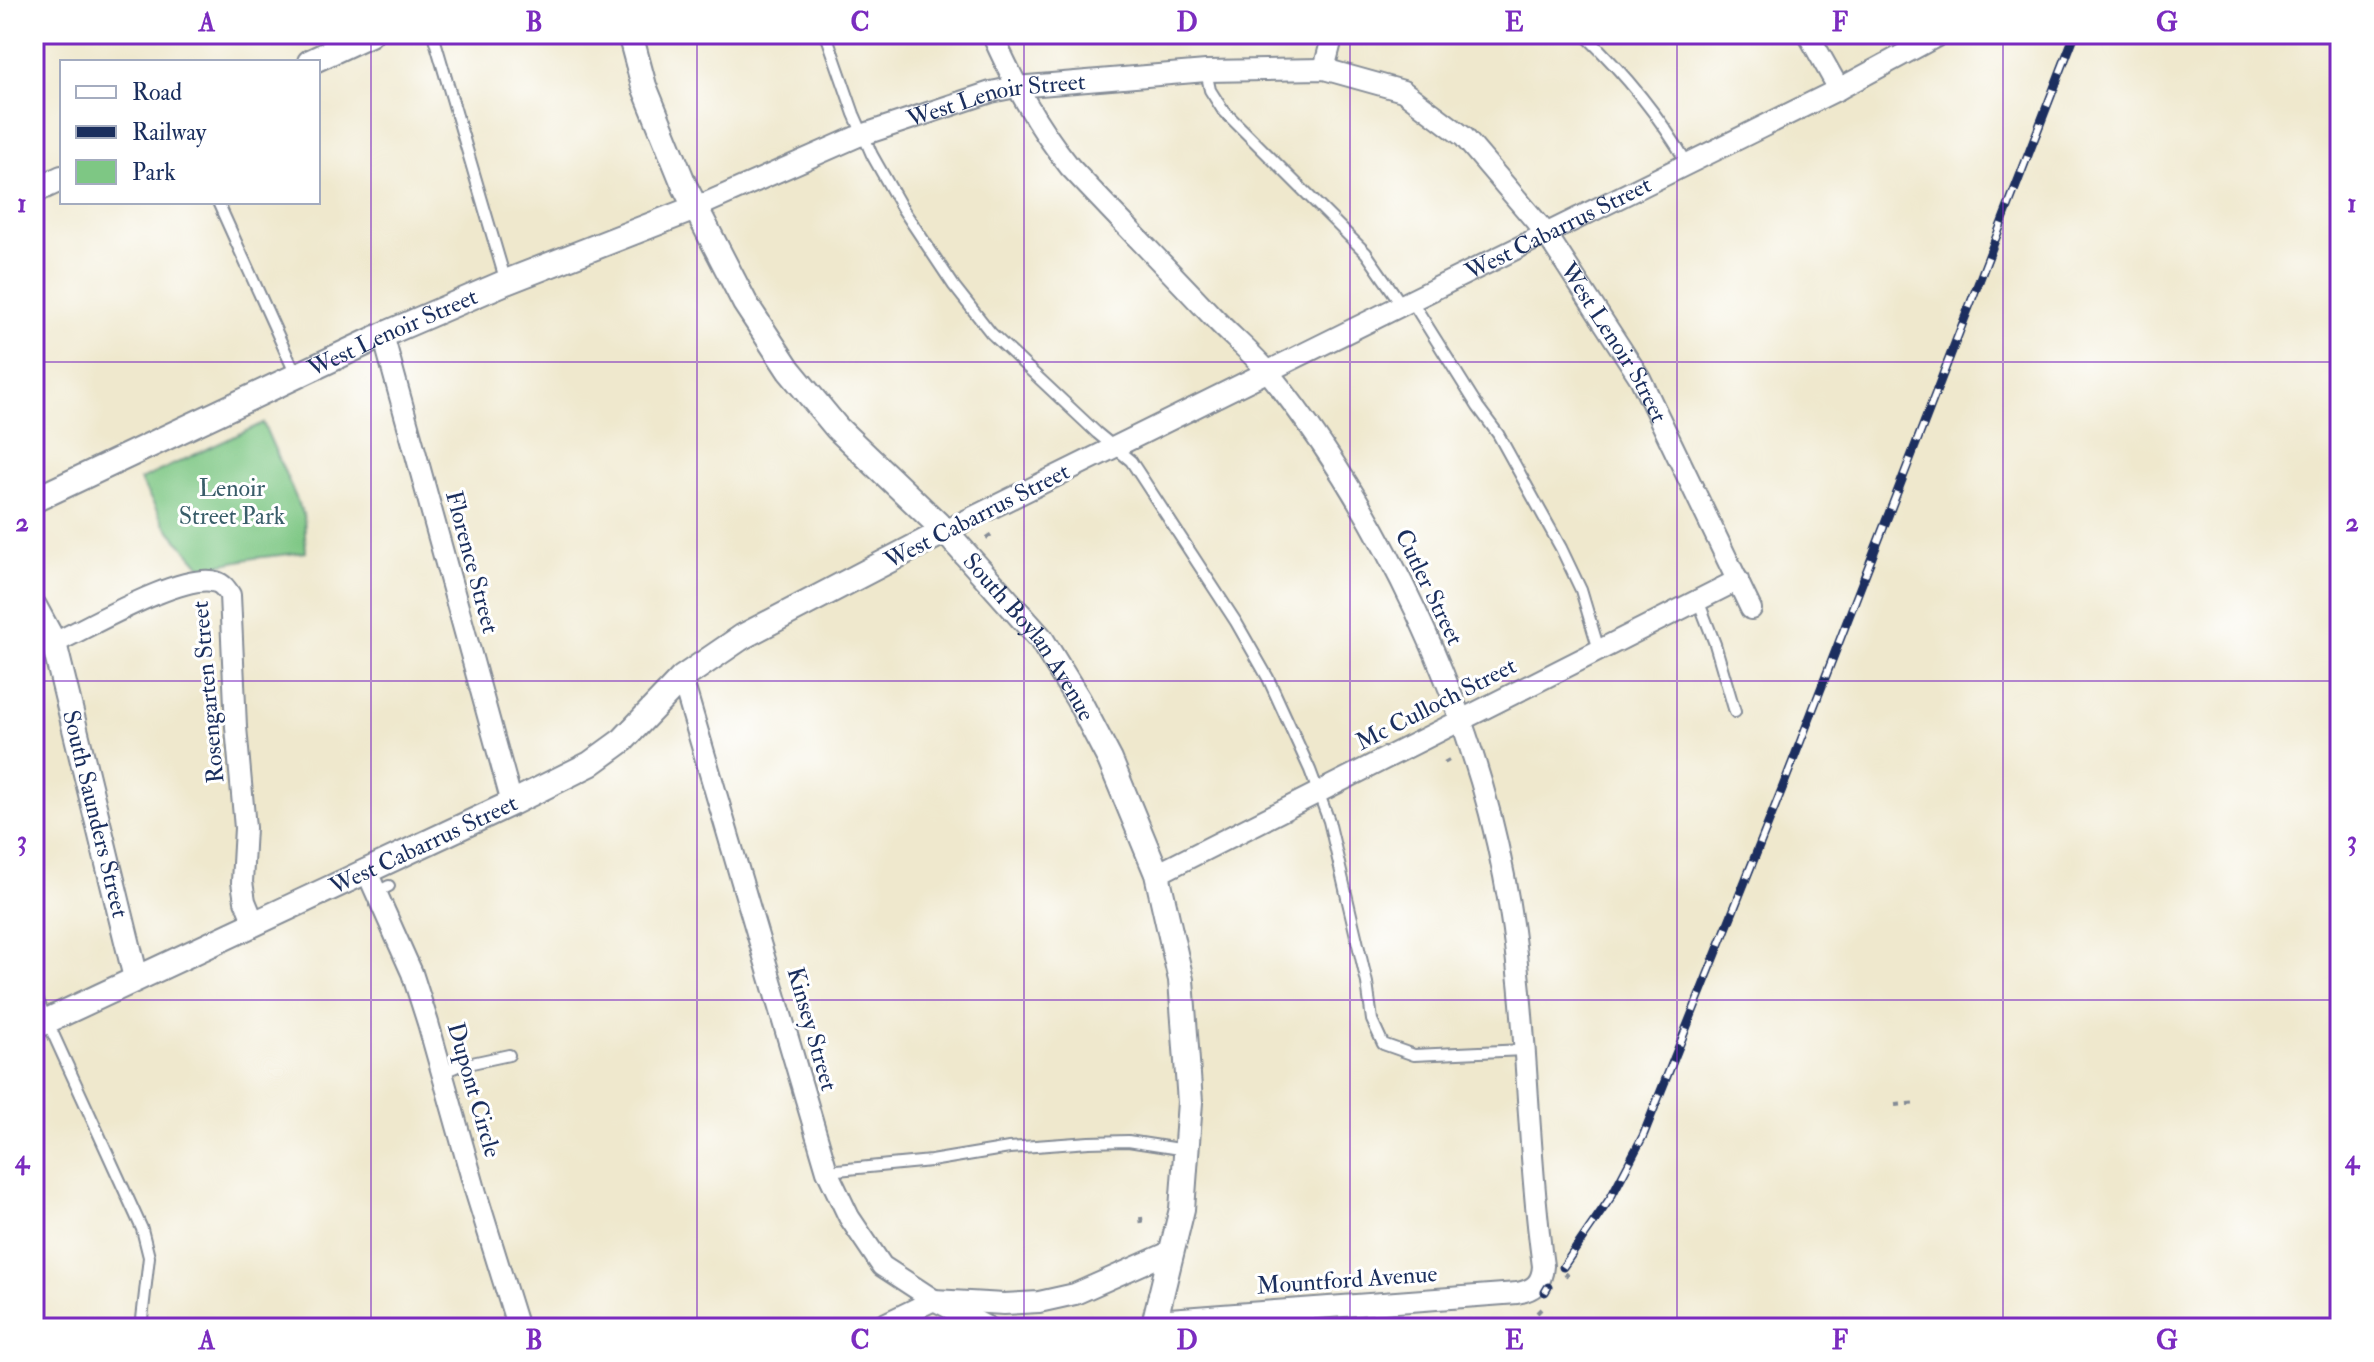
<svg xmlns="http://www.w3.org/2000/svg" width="2374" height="1362" viewBox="0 0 2374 1362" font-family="'IM FELL Double Pica',serif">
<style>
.green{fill:#7ec784;stroke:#4c7b71;stroke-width:2}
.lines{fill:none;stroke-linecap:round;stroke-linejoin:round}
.service-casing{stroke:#858c96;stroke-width:14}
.minor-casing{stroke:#858c96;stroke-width:24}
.tertiary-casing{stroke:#858c96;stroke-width:28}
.path{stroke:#858c96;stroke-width:4;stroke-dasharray:6 6;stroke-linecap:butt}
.service{stroke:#fff;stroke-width:10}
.minor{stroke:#fff;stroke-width:20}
.tertiary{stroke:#fff;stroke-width:24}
.rail-casing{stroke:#1b2f5e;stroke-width:9}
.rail{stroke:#fff;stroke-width:6;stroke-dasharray:18;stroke-linecap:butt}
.grid{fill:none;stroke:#7b2cbf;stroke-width:2;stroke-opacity:0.55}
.labels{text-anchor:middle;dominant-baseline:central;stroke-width:6;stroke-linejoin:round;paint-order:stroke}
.street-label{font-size:24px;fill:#1b2f5e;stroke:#fff}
.park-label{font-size:24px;fill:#395d69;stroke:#fff}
.neatline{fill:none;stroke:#7b2cbf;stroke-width:3}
.grid-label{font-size:26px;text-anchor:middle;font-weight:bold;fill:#7b2cbf}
</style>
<rect width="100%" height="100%" fill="#fff"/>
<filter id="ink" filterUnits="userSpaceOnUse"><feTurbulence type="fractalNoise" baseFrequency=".0125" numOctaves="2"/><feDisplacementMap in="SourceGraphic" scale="16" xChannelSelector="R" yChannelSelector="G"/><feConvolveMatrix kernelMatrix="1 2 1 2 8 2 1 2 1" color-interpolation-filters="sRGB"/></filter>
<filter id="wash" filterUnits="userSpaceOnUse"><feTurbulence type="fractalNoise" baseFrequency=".006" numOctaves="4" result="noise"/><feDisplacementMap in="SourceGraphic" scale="32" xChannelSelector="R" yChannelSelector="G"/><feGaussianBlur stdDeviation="1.8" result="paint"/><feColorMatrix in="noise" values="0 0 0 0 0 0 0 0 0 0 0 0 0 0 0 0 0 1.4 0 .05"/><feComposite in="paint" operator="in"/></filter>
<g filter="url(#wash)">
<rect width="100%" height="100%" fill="#efe8cd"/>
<!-- green -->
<path class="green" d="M263 423 304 516 306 552 254 558 202 568 165 525 140 480Z"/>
</g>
<g filter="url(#ink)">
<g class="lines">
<!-- service casing -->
<g class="service-casing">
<path id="service" d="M433 34 506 282
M826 34 854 114 872 155 902 208 954 286 991 333 1097 433 1131 461 1236 622 1268 678 1310 770 1329 821 1367 983 1372 1020 1383 1044 1414 1055 1524 1050
M1584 34C1624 73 1659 115 1687 163
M1206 71 1210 90 1222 109 1366 253 1402 305
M218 202 296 375
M1411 300 1478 407 1498 434 1561 548 1581 590 1599 650
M1698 600 1715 644 1735 712
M385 888 389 886
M34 992 142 1229 149 1257 141 1328
M442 1073 458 1066 509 1055
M827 1171 931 1161 1009 1148 1089 1142 1128 1141 1186 1150"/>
</g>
<!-- minor casing -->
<g class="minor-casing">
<g id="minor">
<path d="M992 34C1015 85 1035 123 1070 167 1117 217 1165 266 1212 316 1230 335 1252 353 1269 373 1380 510 1471 703 1504 876 1529 1004 1525 1137 1543 1266 1542 1283 1534 1290 1517 1293L1156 1320"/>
<path d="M1808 34 1839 89"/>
<path d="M1324 69 1333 34"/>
<path id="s1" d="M695 208 856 137 991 92 1016 87 1206 71 1324 69 1403 91 1464 137 1545 232 1640 378 1751 609"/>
<path d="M383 335 512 803"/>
<path id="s2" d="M945 531 1839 89 1941 34"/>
<path d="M54 643C87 628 184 571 216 582 223 584 226 589 230 595L236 727 245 828 242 882 245 901 254 923"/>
<path d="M682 678 827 1171 849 1217 882 1266 934 1300 989 1328"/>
<path d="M367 872 412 973 428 1023 476 1193 518 1328"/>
<path d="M1157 874 1738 580"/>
<path d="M876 1328 934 1300 1004 1304 1039 1302 1075 1294 1172 1251"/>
</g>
</g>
<!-- tertiary casing -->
<g class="tertiary-casing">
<g id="tertiary">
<path id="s3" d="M630 34 644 86 685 187 745 303 789 370 837 428 945 531 1041 639 1078 699 1110 760 1157 874 1181 980 1190 1102 1182 1209 1153 1328"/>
<path d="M310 62 370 34"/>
<path d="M34 191 62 178"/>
<path id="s4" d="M34 500 383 335 506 282 695 208"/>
<path id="s5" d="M34 606 54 643 136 978"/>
<path id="s6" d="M34 1027 512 803 590 764 623 740 682 678 742 637 945 531"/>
</g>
</g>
<!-- path -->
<path class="path" d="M986 538 992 534 989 531
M1444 763 1453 758
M1895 1105 1918 1103
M1141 1217 1142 1226
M1565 1276 1568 1273
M1537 1313 1541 1309"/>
<!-- service -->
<use href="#service" class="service"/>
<!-- minor -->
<use href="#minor" class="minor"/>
<!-- tertiary -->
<use href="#tertiary" class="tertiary"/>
<!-- rail casing -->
<g class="rail-casing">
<path id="rail" d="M1563 1267 1611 1197 1643 1136 1782 789 2075 34
M1545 1292 1548 1287
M1517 1328 1520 1324"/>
</g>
<!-- rail -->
<use href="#rail" class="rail"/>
</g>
</g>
<!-- grid -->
<path class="grid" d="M371 34V1328M697 34V1328M1024 34V1328M1350 34V1328M1677 34V1328M2003 34V1328M34 362H2340M34 681H2340M34 1000H2340"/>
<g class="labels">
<!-- street labels -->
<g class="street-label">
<text stroke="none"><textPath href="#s1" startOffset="322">West Lenoir Street</textPath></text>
<text stroke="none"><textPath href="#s2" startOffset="684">West Cabarrus Street</textPath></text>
<text stroke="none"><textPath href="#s4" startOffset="396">West Lenoir Street</textPath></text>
<text stroke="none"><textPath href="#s1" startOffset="1066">West Lenoir Street</textPath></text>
<text transform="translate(977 516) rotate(-27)">West Cabarrus Street</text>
<text transform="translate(472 562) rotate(75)">Florence Street</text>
<text transform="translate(1429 587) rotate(64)">Cutler Street</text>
<text stroke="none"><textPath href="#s3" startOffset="734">South Boylan Avenue</textPath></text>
<text transform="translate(208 692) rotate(-95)">Rosengarten Street</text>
<text transform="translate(1436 704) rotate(-27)">Mc Culloch Street</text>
<text stroke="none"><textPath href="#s5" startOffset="218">South Saunders Street</textPath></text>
<text stroke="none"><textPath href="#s6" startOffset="430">West Cabarrus Street</textPath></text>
<text transform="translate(812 1029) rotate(74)">Kinsey Street</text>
<text transform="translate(474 1090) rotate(74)">Dupont Circle</text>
<text transform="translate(1347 1280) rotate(-4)">Mountford Avenue</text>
</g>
<!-- park labels -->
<g class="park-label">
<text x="232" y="488">Lenoir<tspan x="232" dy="28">Street Park</tspan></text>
</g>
</g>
<!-- margin -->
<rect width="2374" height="1362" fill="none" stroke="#fff" stroke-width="88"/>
<!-- legend -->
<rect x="60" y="60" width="260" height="144" fill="#ffffff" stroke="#a4acbf" stroke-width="2"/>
<rect x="76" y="86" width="40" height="12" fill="#ffffff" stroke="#a4acbf" stroke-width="2"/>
<text x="132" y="100" font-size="24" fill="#1b2f5e">Road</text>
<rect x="76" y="126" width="40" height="12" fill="#1b2f5e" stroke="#a4acbf" stroke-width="2"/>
<text x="132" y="140" font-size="24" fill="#1b2f5e">Railway</text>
<rect x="76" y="160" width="40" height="24" fill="#7ec784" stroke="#a4acbf" stroke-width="2"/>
<text x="132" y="180" font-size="24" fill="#1b2f5e">Park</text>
<rect x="44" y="44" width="2286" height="1274" class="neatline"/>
<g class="grid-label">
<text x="207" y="31">A</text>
<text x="534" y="31">B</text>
<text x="860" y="31">C</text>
<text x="1187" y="31">D</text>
<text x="1514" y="31">E</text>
<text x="1840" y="31">F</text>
<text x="2167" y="31">G</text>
<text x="22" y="212">1</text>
<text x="2352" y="212">1</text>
<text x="22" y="531">2</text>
<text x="2352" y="531">2</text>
<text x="22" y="849">3</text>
<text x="2352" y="849">3</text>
<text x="22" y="1168">4</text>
<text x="2352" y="1168">4</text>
<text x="207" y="1349">A</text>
<text x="534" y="1349">B</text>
<text x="860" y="1349">C</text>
<text x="1187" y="1349">D</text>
<text x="1514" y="1349">E</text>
<text x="1840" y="1349">F</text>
<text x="2167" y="1349">G</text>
</g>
</svg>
